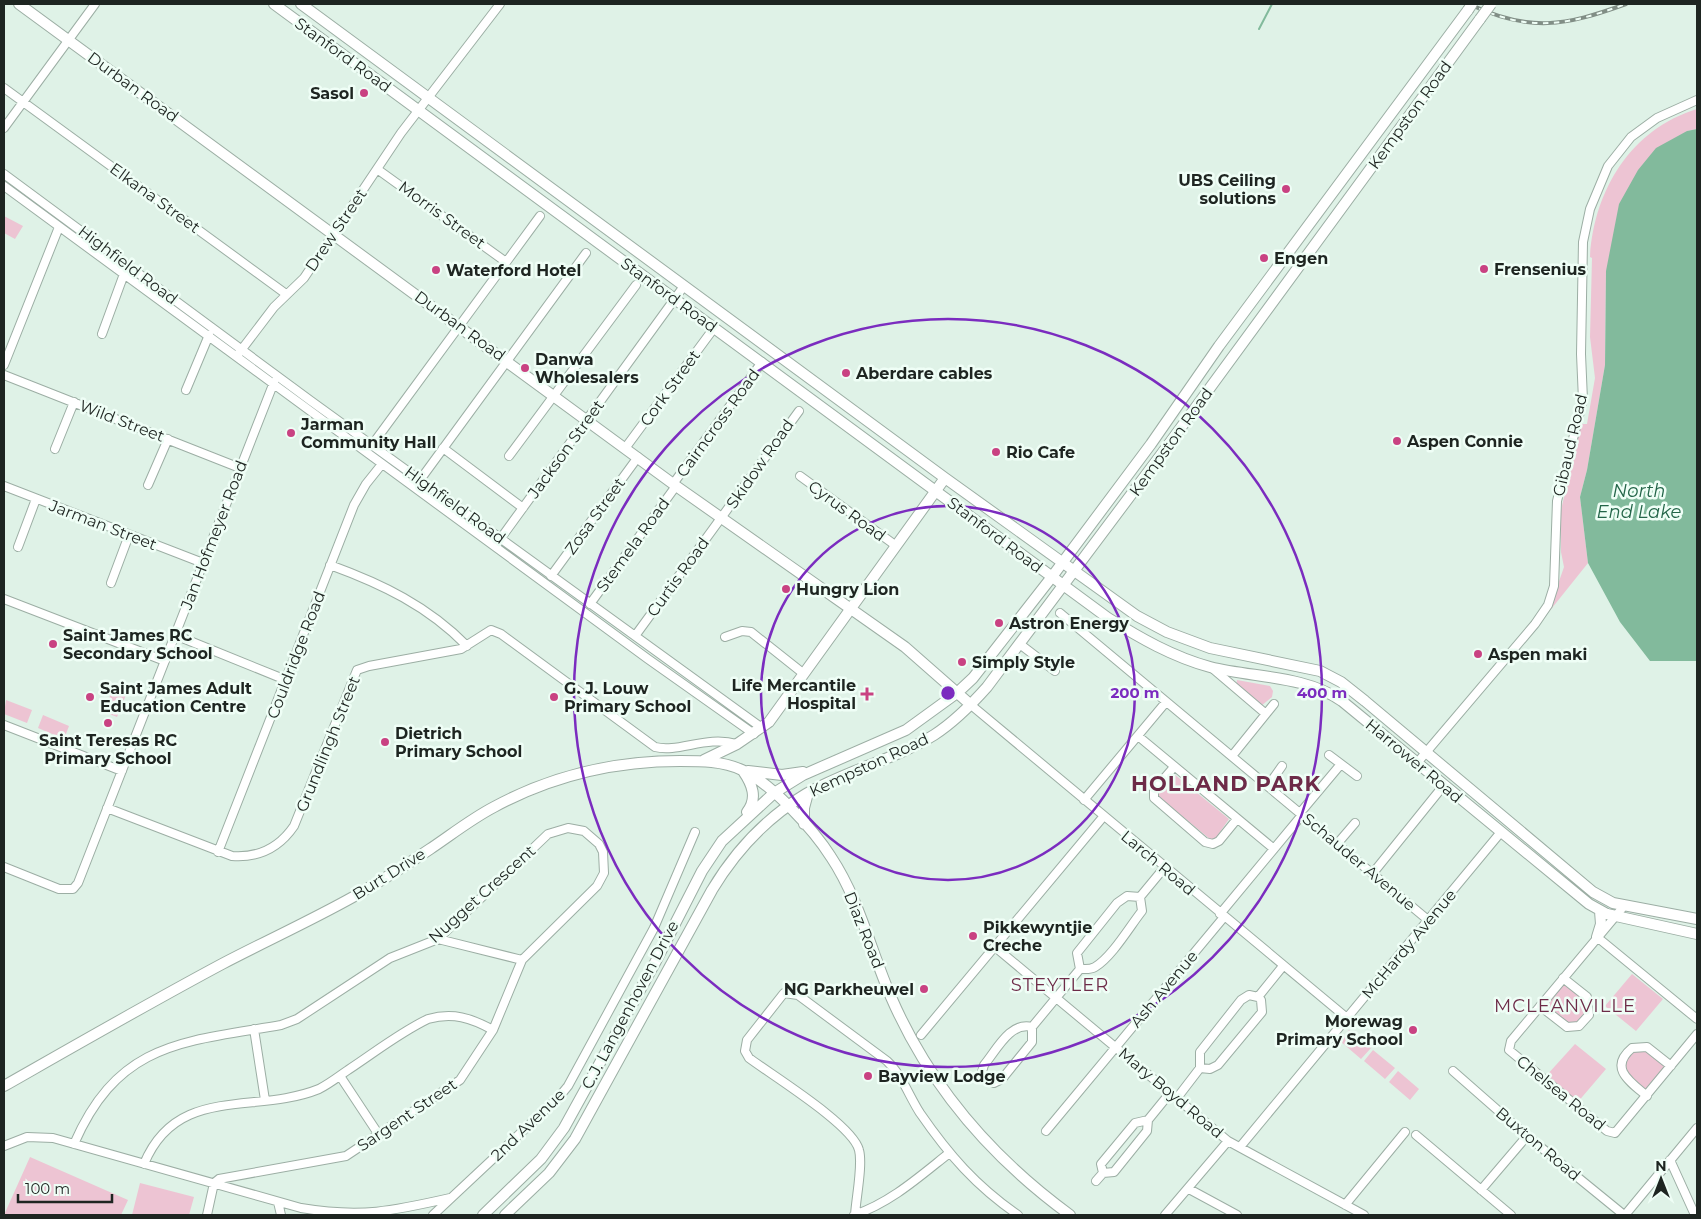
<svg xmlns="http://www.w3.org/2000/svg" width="1701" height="1219" viewBox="0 0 1701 1219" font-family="Montserrat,sans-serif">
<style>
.green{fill:#edc4d3}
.water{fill:#82ba9c}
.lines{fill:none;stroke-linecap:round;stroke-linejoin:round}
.stream{stroke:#82ba9c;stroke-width:2}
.street-casing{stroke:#9caea4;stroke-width:10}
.secondary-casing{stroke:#9caea4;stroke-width:12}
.street{stroke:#fff;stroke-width:8}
.secondary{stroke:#fff;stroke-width:10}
.rail-casing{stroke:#818e86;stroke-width:4}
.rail{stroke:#effef6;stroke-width:2;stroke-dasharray:5.5;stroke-linecap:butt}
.secondary-bridge-casing{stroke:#9caea4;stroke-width:12;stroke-linecap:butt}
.secondary-bridge{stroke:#fff;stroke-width:10}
.ring{fill:none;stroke:#7b2cbf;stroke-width:2.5}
.poi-dot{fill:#c94282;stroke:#effef6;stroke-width:2}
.labels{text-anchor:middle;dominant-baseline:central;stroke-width:5;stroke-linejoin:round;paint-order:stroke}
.street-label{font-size:16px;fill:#1e2521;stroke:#effef6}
.poi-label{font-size:16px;font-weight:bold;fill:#1e2521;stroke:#effef6;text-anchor:start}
.water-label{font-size:18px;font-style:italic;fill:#236548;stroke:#effef6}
.neighbourhood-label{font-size:18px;letter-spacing:1px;fill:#6d2b48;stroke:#effef6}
.district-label{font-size:21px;font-weight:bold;letter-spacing:1px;fill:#6d2b48;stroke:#effef6}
.centre{fill:#7b2cbf;stroke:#effef6;stroke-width:2.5}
.ring-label{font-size:15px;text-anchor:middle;font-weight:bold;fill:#7b2cbf;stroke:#effef6;stroke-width:5;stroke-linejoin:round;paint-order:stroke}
</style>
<rect width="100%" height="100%" fill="#dff2e7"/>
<!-- green -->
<path class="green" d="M1697 109V129L1687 131 1606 271 1605 365 1587 470 1580 497 1588 563 1548 613 1564 567 1561 552V510L1581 424H1587L1595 378 1590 337 1592 258 1590 257C1594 190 1631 129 1697 109Z
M4 216 23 226 15 239 4 233Z
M1237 680 1270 686 1273 691 1272 697 1261 706 1236 686Z
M114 685 128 690 117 717 104 712Z
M6 700 32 710 27 723 4 714Z
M43 715 69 726 64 739 38 728Z
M1174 774 1229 819 1215 839 1211 840 1159 797 1158 793Z
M1632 974 1663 999 1636 1031 1605 1006Z
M1563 984 1586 1000 1588 1014 1579 1024 1565 1025 1546 1009V1004Z
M1349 1030 1371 1048 1361 1059 1340 1041Z
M1575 1044 1606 1069 1577 1103 1546 1076Z
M1646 1049 1665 1067 1646 1090 1625 1074 1623 1060 1632 1050Z
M1373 1050 1395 1068 1385 1079 1364 1061Z
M1398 1071 1419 1089 1410 1100 1389 1082Z
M30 1157 128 1200 121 1215H4Z
M140 1183 194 1197 189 1215H132Z"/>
<!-- water -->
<path class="water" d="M1697 129V661H1650L1620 622 1588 563 1580 497 1587 470 1605 365 1606 271 1619 204 1638 170 1656 148 1687 131Z"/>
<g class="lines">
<!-- stream -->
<path class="stream" d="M1259 29 1272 4"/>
<!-- street casing -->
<g class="street-casing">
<path id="street" d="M4 88 286 294
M4 128 95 4
M377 169 506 262
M4 174 311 401 762 728
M4 186 648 659 754 734
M102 334 124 274
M239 353 274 307 304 278 401 133 500 4
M4 365 59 227
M4 375 240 468
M186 390 209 335
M372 445 540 216
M626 447 714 328
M443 448 523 508
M55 449 74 402
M509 456 636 285
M800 476 895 545
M420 480 586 253
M673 484 762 362
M148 485 168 439
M4 486 203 563
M501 538 684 286
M18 547 36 499
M330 565C382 584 428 606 467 646
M551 576 638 457
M111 583 129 535
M4 599 165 661
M590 604 676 486
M1060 613 1428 920
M175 635 286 680
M635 636 799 411
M725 637 742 631 751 632 804 674
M1021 645 1055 671
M1212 668 1266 714
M971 705 1347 1018
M4 725 122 771
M1138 736 1274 849
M1329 755 1357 776
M1232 756 1274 704
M1417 763 1535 624 1548 605 1554 586 1557 501 1583 400 1581 354 1583 242 1590 209 1608 166 1631 137 1657 118 1697 100
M1174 767 1154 790V798L1205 842 1213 844 1219 841 1237 819
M1268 786 1282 766
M1084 800 1166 702
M107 808 232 856C259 858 279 848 294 826L357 670 369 666 461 649 491 630 501 634 655 747C679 753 706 735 737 744
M1300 813 1341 764
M1337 844 1355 823
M218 852 354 505 366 484 382 464
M4 867 59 889H73L78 883 274 382
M1373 873 1444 785
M1140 897 1164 868
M1624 906 1511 1041 1509 1050 1607 1131 1615 1133 1697 1034
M1220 914 1302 815
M1597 937 1697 1019
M438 939 522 960
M995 947 1228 1141 1364 1215
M1080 969 1077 953 1117 903 1127 896 1140 897
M1080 969C1085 969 1090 970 1095 967 1112 957 1130 926 1142 911L1140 897
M1249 995 1258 997 1261 1000 1262 1012 1218 1065 1210 1069 1200 1068V1052L1241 1000Z
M1258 997 1283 966
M1540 1006 1567 1027 1579 1026 1589 1015 1587 997 1563 978
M1032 1027C1010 1021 996 1051 984 1065L982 1072 985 1080 994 1083 1002 1079 1032 1042V1027L1080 969
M254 1029 265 1100
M921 1035 1103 817
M1453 1071 1527 1136 1624 1215
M340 1076 379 1135
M1647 1096C1630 1082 1608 1068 1632 1048L1647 1047 1671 1066
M1177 1098 1200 1068
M1046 1131 1224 917
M1416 1135 1511 1215
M74 1144C119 1041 184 1042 281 1025L297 1019 390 958 438 939 548 834 568 828 584 831 599 844 603 852 604 873 597 886 522 960 493 1030 460 1080 346 1156 219 1179 214 1183 207 1215
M4 1146 27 1137 53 1138 301 1208C361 1218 393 1211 450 1198
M1240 1147 1501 832
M1670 1160 1695 1215
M144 1164C177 1084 255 1115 319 1089 329 1084 338 1077 348 1070 374 1053 399 1033 428 1019 453 1012 471 1018 493 1030
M1103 1173 1114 1172 1147 1131 1148 1120 1170 1093
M1096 1181 1103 1173 1101 1164 1135 1123 1148 1120
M1189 1189 1237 1215
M1481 1190 1527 1136
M278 1202 281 1215
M1345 1205 1405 1132
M433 1215 559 1097 568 1086 654 928 695 832
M854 1215C890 1203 919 1177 948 1154
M855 1215C856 1198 863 1165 859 1150 853 1125 773 1076 749 1058L745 1051 747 1040 784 993 798 995 887 1061C902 1075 909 1096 920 1113 949 1155 976 1186 1018 1215
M1165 1215 1228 1141
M1625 1215 1697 1128"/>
</g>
<!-- secondary casing -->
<g class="secondary-casing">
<path id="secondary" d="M19 4 676 486 905 647 971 705
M274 4 1108 618C1140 638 1173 657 1210 667 1254 678 1304 675 1342 701L1589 904 1607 914 1697 934
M301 4 945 478 1137 616 1167 632 1210 648 1320 671 1341 682 1365 701 1593 892 1613 903 1697 919
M704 760 737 744 769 722 945 478
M743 771C752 784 758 798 747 812
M748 771 782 775 803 772
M804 824V808L808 793
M1597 937 1601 924 1600 911
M4 1086C76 1045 149 1003 222 964 266 941 310 921 353 897 379 882 405 866 430 849 451 835 471 819 494 807 553 775 613 761 680 761 701 761 723 761 742 770 771 783 814 830 831 857 859 899 871 951 891 997 930 1087 992 1158 1070 1215
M483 1215 541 1159 564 1128 656 961 702 871 722 841 774 793 803 775 906 730 957 693 973 678 1051 578 1151 444 1219 346 1468 10
M505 1215 549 1173 575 1139 712 890C736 850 766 818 806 794 847 770 894 760 934 735 954 722 971 705 987 687L1163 452 1480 19"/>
</g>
<!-- street -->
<use href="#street" class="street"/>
<!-- secondary -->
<use href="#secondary" class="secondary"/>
<!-- rail casing -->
<g class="rail-casing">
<path id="rail" d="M1469 4C1530 33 1565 26 1626 4"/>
</g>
<!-- rail -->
<use href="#rail" class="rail"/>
<!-- secondary-bridge casing -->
<g class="secondary-bridge-casing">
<path id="secondary-bridge" d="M1468 10 1472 4
M1480 19 1491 4"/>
</g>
<!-- secondary-bridge -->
<use href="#secondary-bridge" class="secondary-bridge"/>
</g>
<!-- distance rings -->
<g class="ring">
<circle cx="948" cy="693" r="187"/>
<circle cx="948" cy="693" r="374"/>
</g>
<!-- markers -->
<g class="poi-dot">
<circle cx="364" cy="93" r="5"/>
<circle cx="1286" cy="189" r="5"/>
<circle cx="1264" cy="258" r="5"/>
<circle cx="1484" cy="269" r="5"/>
<circle cx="436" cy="270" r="5"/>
<circle cx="525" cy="368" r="5"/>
<circle cx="846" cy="373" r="5"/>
<circle cx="291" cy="433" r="5"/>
<circle cx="1397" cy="441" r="5"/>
<circle cx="996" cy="452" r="5"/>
<circle cx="786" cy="589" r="5"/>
<circle cx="999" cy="623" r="5"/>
<circle cx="53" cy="644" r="5"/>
<circle cx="1478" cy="654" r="5"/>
<circle cx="962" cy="662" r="5"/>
<path d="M864.5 686.5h5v5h5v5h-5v5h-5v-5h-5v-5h5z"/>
<circle cx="90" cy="697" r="5"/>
<circle cx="554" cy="697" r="5"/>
<circle cx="108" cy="723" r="5"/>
<circle cx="385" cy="742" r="5"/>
<circle cx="973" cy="936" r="5"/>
<circle cx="924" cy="989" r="5"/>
<circle cx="1413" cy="1030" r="5"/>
<circle cx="868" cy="1076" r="5"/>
</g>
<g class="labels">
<!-- street labels -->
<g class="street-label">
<text transform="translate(343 55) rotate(36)">Stanford Road</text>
<text transform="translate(133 87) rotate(36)">Durban Road</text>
<text transform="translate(1410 115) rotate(-54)">Kempston Road</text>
<text transform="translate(155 198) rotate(36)">Elkana Street</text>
<text transform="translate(442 215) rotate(36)">Morris Street</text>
<text transform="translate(336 230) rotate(-56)">Drew Street</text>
<text transform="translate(128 265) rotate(37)">Highfield Road</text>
<text transform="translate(669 295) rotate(36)">Stanford Road</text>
<text transform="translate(460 326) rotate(36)">Durban Road</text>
<text transform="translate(670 388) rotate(-54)">Cork Street</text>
<text transform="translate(122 421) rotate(21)">Wild Street</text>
<text transform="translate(718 423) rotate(-54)">Cairncross Road</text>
<text transform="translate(1171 442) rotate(-54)">Kempston Road</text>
<text transform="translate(1570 445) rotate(-77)">Gibaud Road</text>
<text transform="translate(566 449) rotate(-54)">Jackson Street</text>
<text transform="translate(760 464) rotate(-55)">Skidow Road</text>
<text transform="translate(455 505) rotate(36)">Highfield Road</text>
<text transform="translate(847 511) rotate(36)">Cyrus Road</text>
<text transform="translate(595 516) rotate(-54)">Zosa Street</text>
<text transform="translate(103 525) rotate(21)">Jarman Street</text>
<text transform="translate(214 535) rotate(-69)">Jan Hofmeyer Road</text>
<text transform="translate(995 535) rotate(37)">Stanford Road</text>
<text transform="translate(633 545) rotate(-54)">Stemela Road</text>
<text transform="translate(678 577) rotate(-54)">Curtis Road</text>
<text transform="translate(296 655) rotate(-69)">Couldridge Road</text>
<text transform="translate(328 744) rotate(-68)">Grundlingh Street</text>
<text transform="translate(1414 761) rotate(40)">Harrower Road</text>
<text transform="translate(869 765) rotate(-25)">Kempston Road</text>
<text transform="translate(1359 862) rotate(40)">Schauder Avenue</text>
<text transform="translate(1158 863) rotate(40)">Larch Road</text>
<text transform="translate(389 874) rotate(-32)">Burt Drive</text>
<text transform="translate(482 894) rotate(-42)">Nugget Crescent</text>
<text transform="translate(864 930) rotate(68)">Diaz Road</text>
<text transform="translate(1409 944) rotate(-50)">McHardy Avenue</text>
<text transform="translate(1164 989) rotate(-50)">Ash Avenue</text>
<text transform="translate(630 1005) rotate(-62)">C.J. Langenhoven Drive</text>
<text transform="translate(1171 1093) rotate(40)">Mary Boyd Road</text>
<text transform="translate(1561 1093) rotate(39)">Chelsea Road</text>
<text transform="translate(407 1115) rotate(-34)">Sargent Street</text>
<text transform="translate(528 1125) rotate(-44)">2nd Avenue</text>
<text transform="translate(1538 1144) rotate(40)">Buxton Road</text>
</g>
<!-- poi labels -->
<g class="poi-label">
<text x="354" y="93" text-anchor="end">Sasol</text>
<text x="1276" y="180" text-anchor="end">UBS Ceiling<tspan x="1276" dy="18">solutions</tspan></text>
<text x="1274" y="258">Engen</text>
<text x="1494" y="269">Frensenius</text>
<text x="446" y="270">Waterford Hotel</text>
<text x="535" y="359">Danwa<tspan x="535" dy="18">Wholesalers</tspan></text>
<text x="856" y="373">Aberdare cables</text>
<text x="301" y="424">Jarman<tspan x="301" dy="18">Community Hall</tspan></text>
<text x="1407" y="441">Aspen Connie</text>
<text x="1006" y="452">Rio Cafe</text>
<text x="796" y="589">Hungry Lion</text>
<text x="1009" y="623">Astron Energy</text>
<text x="63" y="635">Saint James RC<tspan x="63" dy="18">Secondary School</tspan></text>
<text x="1488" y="654">Aspen maki</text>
<text x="972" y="662">Simply Style</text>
<text x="856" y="685" text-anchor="end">Life Mercantile<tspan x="856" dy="18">Hospital</tspan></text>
<text x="100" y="688">Saint James Adult<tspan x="100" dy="18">Education Centre</tspan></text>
<text x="564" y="688">G. J. Louw<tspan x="564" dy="18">Primary School</tspan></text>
<text x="395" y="733">Dietrich<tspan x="395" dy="18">Primary School</tspan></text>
<text x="108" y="740" text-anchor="middle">Saint Teresas RC<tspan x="108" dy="18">Primary School</tspan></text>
<text x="983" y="927">Pikkewyntjie<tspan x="983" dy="18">Creche</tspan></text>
<text x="914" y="989" text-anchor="end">NG Parkheuwel</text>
<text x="1403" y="1021" text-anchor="end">Morewag<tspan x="1403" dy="18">Primary School</tspan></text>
<text x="878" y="1076">Bayview Lodge</text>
</g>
<!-- water labels -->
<g class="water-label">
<text x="1639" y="491">North<tspan x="1639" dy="21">End Lake</tspan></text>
</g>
<!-- neighbourhood labels -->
<g class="neighbourhood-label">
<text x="1060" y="985">STEYTLER</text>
<text x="1565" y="1006">MCLEANVILLE</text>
</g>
<!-- district labels -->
<g class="district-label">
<text x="1226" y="783">HOLLAND PARK</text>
</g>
</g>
<circle cx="948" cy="693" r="8" class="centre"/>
<g class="ring-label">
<text x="1135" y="698">200 m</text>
<text x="1322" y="698">400 m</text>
</g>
<!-- border -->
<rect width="1701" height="1219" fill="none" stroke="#1e2521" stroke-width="10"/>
<!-- north arrow -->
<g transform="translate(1661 1179)" stroke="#effef6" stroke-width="4" paint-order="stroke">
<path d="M0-4L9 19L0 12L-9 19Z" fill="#1e2521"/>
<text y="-8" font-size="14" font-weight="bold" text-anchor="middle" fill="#1e2521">N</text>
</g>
<!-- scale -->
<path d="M18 1194v8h94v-8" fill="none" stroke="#1e2521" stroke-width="2.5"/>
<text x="25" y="1194" font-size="15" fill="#1e2521" stroke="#effef6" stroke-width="4" paint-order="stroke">100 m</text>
</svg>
